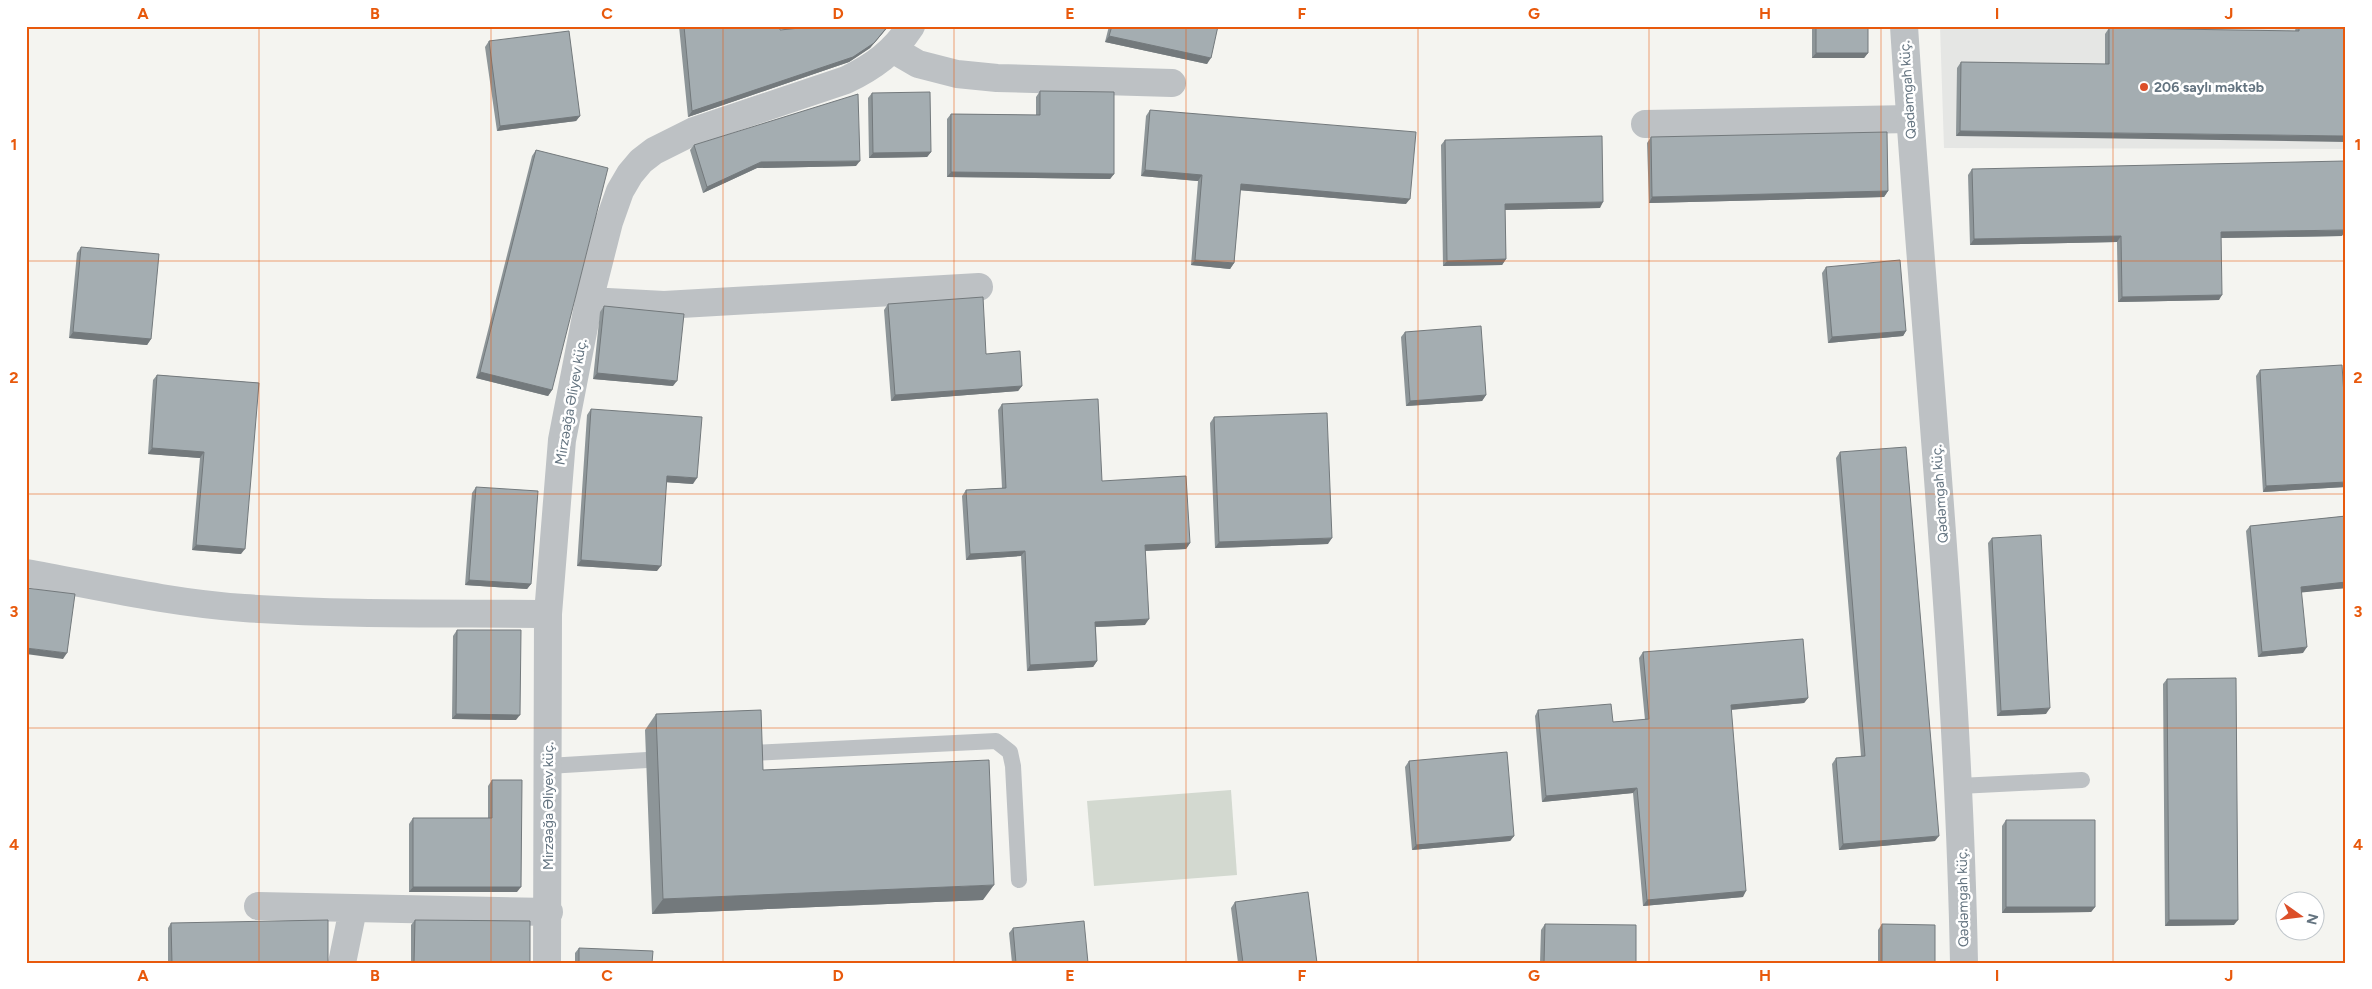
<svg xmlns="http://www.w3.org/2000/svg" width="2372" height="989" viewBox="0 0 2372 989" font-family="Figtree,sans-serif">
<style>
.built{fill:#e5e6e4}
.green{fill:#d3d9d0}
.lines{fill:none;stroke-linecap:round;stroke-linejoin:round}
.service{stroke:#bdc1c4;stroke-width:16}
.minor{stroke:#bdc1c4;stroke-width:28}
.tertiary{stroke:#bdc1c4;stroke-width:28}
.wall{fill:#8d9598}
.shaded-wall{fill:#73797c}
.building{fill:#a4adb1;stroke:#73797c}
.grid{fill:none;stroke:#e8590c;stroke-width:1;stroke-opacity:0.55}
.poi-dot{fill:#dc4f29;stroke:#fff;stroke-width:2}
.labels{text-anchor:middle;dominant-baseline:central;stroke-width:5;stroke-linejoin:round;paint-order:stroke}
.poi-label{font-size:14px;font-weight:bold;fill:#647480;stroke:#fff;text-anchor:start}
.street-label{font-size:14px;fill:#647480;stroke:#fff}
.neatline{fill:none;stroke:#e8590c;stroke-width:2}
.grid-label{font-size:16px;text-anchor:middle;font-weight:bold;fill:#e8590c}
</style>
<rect width="100%" height="100%" fill="#f4f4f0"/>
<!-- built -->
<path class="built" d="M1940 26H2346V149L1944 148Z"/>
<!-- green -->
<path class="green" d="M1231 790 1237 875 1094 886 1087 801Z"/>
<g class="lines">
<!-- service -->
<path class="service" d="M751 753 996 741 1010 752 1013 766 1019 880
M548 766 647 760
M1959 786 2082 780"/>
<!-- minor -->
<path class="minor" d="M894 50 918 64 957 74 997 78 1172 83
M1645 124 1910 119
M589 301 664 305 979 287
M26 573C98 586 171 603 244 608 345 615 447 613 548 614
M258 906 549 912
M342 963 353 909
M547 963 548 614 562 440 589 301 609 222 620 191 630 174 641 161 654 151 694 131 846 80C873 67 894 52 911 26"/>
<!-- tertiary -->
<path class="tertiary" d="M1904 26C1924 339 1958 650 1964 963"/>
</g>
<!-- wall -->
<path class="wall" d="M679 26H780V30L817 26H888L870 48 849 62 688 117Z
M1109 26H1218L1207 64 1105 42Z
M1812 26H1868V53L1864 58H1812Z
M2296 26H2346L1956 136 1957 68 1961 62 2105 64V34L2109 28 2295 31Z
M489 41 580 116 576 121 497 131 485 47Z
M1040 91 1114 174 1110 179 947 177V119L951 114 1036 115V97Z
M872 93 931 152 927 157 869 158 868 98Z
M1150 110 1406 204 1240 190 1234 263 1230 269 1191 265 1198 181 1141 176 1146 116Z
M1651 137 1888 191 1884 197 1649 203 1647 143Z
M1445 140 1600 208 1505 210 1506 259 1502 265 1443 266 1441 145Z
M694 145 856 166 757 168 703 193 690 150Z
M536 150 552 390 548 396 476 378 532 156Z
M1972 169 2342 236 2221 238 2219 300 2118 302 2117 242 1970 245 1968 175Z
M81 247 151 339 147 345 69 338 77 253Z
M1826 267 1906 331 1903 336 1828 343 1822 273Z
M888 304 986 354 1022 386 1018 391 891 401 884 310Z
M604 306 673 386 593 379 600 312Z
M1405 332 1486 395 1482 401 1406 406 1401 337Z
M2260 370 2345 487 2263 492 2256 376Z
M157 375 259 383 241 554 192 550 200 458 148 454 153 380Z
M1002 404 1102 481 1190 543 1186 549 1145 551V625L1096 627 1097 661 1093 667 1027 671 1021 556 966 560 962 496 966 490 1002 488 998 410Z
M591 409 693 484 666 482 657 571 577 566 587 415Z
M1214 417 1328 544 1215 548 1210 423Z
M1840 452 1935 841 1839 850 1832 764 1836 758 1861 756 1836 458Z
M476 487 531 584 527 589 465 585 472 493Z
M2346 516V588L2301 592 2303 653 2258 657 2246 531 2250 526Z
M1992 538 2046 714 1997 716 1988 543Z
M457 630 516 720 452 719 453 636Z
M1643 652 1808 698 1804 703 1731 710 1743 897 1643 906 1633 793 1542 802 1535 716 1538 710 1613 722 1645 720 1639 658Z
M2167 679 2234 925 2165 926 2163 684Z
M656 714 763 770 983 900 652 914 645 730Z
M1409 761 1514 836 1510 841 1412 850 1405 767Z
M492 780 517 892H409V824L413 818H488V786Z
M2006 820 2095 907 2091 912 2002 913V826Z
M1235 902 1317 963H1238L1231 908Z
M415 920 530 963H411V925Z
M171 923 328 963H168V928Z
M1545 924 1636 963H1540L1541 930Z
M1882 924 1935 963H1878V930Z
M1013 928 1088 963H1012L1009 933Z
M579 948 652 963H575V953Z"/>
<!-- shaded-wall -->
<path class="shaded-wall" d="M888 27 870 48 849 62 688 117 692 111Z
M1109 36 1211 58 1207 64 1105 42Z
M1816 53H1868L1864 58H1812Z
M580 116 576 121 497 131 500 126Z
M1960 131 2346 136V142L1956 136Z
M931 152 927 157 869 158 873 153Z
M860 161 856 166 757 168 703 193 707 187 761 162Z
M1145 170 1202 175 1198 181 1141 176Z
M951 172 1114 174 1110 179 947 177Z
M1241 184 1410 199 1406 204 1237 190Z
M1888 191 1884 197 1649 203 1652 197Z
M1603 202 1600 208 1501 210 1505 204Z
M2346 230 2342 236 2217 238 2221 232Z
M2121 236 2117 242 1970 245 1974 239Z
M1506 259 1502 265 1443 266 1447 261Z
M1195 260 1234 263 1230 269 1191 265Z
M2222 295 2219 300 2118 302 2122 297Z
M1906 331 1903 336 1828 343 1832 337Z
M73 332 151 339 147 345 69 338Z
M480 372 552 390 548 396 476 378Z
M597 373 677 381 673 386 593 379Z
M1022 386 1018 391 891 401 895 395Z
M1486 395 1482 401 1406 406 1410 401Z
M152 448 204 452 200 458 148 454Z
M667 476 697 478 693 484 663 482Z
M2346 482 2345 487 2263 492 2266 486Z
M1332 538 1328 544 1215 548 1219 542Z
M1190 543 1186 549 1141 551 1145 545Z
M196 545 245 549 241 554 192 550Z
M1025 551 1021 556 966 560 970 554Z
M581 560 661 566 657 571 577 566Z
M469 580 531 584 527 589 465 585Z
M2346 582V588L2297 593 2301 587Z
M1149 619 1145 625 1091 627 1095 622Z
M2307 647 2303 653 2258 657 2262 652Z
M26 648 67 653 63 659 26 654Z
M1097 661 1093 667 1027 671 1030 665Z
M1808 698 1804 703 1727 710 1731 705Z
M2050 708 2046 714 1997 716 2001 711Z
M456 714 520 715 516 720 452 719Z
M1637 788 1633 793 1542 802 1546 796Z
M1514 836 1510 841 1412 850 1416 845Z
M1939 836 1935 841 1839 850 1843 844Z
M994 885 983 900 652 914 663 899Z
M413 887H521L517 892H409Z
M1746 891 1743 897 1643 906 1647 900Z
M2006 907H2095L2091 912 2002 913Z
M2169 920H2238L2234 925 2165 926Z"/>
<!-- building -->
<path class="building" d="M684 26H780V30L820 26H888L874 43 853 57 692 111Z
M1112 26H1218L1211 58 1109 36Z
M1816 26H1868V53H1816Z
M2299 26H2346V136L1960 131 1961 62 2109 64V28L2299 31Z
M569 31 580 116 500 126 489 41Z
M1040 91 1114 92V174L951 172V114L1040 115Z
M930 92 931 152 873 153 872 93Z
M858 94 860 161 761 162 707 187 694 145Z
M1150 110 1416 132 1410 199 1241 184 1234 263 1195 260 1202 175 1145 170Z
M1887 132 1888 191 1652 197 1651 137Z
M1602 136 1603 202 1505 204 1506 259 1447 261 1445 140Z
M536 150 608 168 552 390 480 372Z
M2345 161 2346 230 2221 232 2222 295 2122 297 2121 236 1974 239 1972 169Z
M81 247 159 254 151 339 73 332Z
M1900 260 1906 331 1832 337 1826 267Z
M983 297 986 354 1020 351 1022 386 895 395 888 304Z
M604 306 684 314 677 381 597 373Z
M1481 326 1486 395 1410 401 1405 332Z
M2342 365 2346 425V482L2266 486 2260 370Z
M157 375 259 383 245 549 196 545 204 452 152 448Z
M1098 399 1102 481 1186 476 1190 543 1145 545 1149 619 1095 622 1097 661 1030 665 1025 551 970 554 966 490 1006 488 1002 404Z
M591 409 702 417 697 478 667 476 661 566 581 560Z
M1327 413 1332 538 1219 542 1214 417Z
M1906 447 1939 836 1843 844 1836 758 1865 756 1840 452Z
M476 487 538 491 531 584 469 580Z
M2346 516V582L2301 587 2307 647 2262 652 2250 526Z
M2041 535 2050 708 2001 711 1992 538Z
M26 588 75 594 67 653 26 648Z
M457 630H521L520 715 456 714Z
M1803 639 1808 698 1731 705 1746 891 1647 900 1637 788 1546 796 1538 710 1611 704 1613 722 1649 719 1643 652Z
M2236 678 2238 920H2169L2167 679Z
M761 710 763 770 989 760 994 885 663 899 656 714Z
M1507 752 1514 836 1416 845 1409 761Z
M492 780H522L521 887H413V818H492Z
M2006 820H2095V907H2006Z
M1308 892 1317 963H1243L1235 902Z
M328 920V963H172L171 923Z
M415 920 530 921V963H414Z
M1084 921 1088 963H1016L1013 928Z
M1545 924 1636 925V963H1544Z
M1882 924 1935 925V963H1882Z
M579 948 653 951 652 963H579Z"/>
<!-- grid -->
<path class="grid" d="M259 26V963M491 26V963M723 26V963M954 26V963M1186 26V963M1418 26V963M1649 26V963M1881 26V963M2113 26V963M26 261H2346M26 494H2346M26 728H2346"/>
<!-- markers -->
<circle class="poi-dot" cx="2144" cy="87" r="5"/>
<g class="labels">
<!-- poi labels -->
<g class="poi-label">
<text x="2154" y="87">206 saylı məktəb</text>
</g>
<!-- street labels -->
<g class="street-label">
<text transform="translate(1908 90) rotate(-94)">Qədəmgah küç.</text>
<text transform="translate(571 402) rotate(-80)">Mirzəağa Əliyev küç.</text>
<text transform="translate(1940 494) rotate(-94)">Qədəmgah küç.</text>
<text transform="translate(548 806) rotate(-90)">Mirzəağa Əliyev küç.</text>
<text transform="translate(1963 898) rotate(-91)">Qədəmgah küç.</text>
</g>
</g>
<!-- border -->
<rect width="2372" height="989" fill="none" stroke="#ffffff" stroke-width="55"/>
<!-- north arrow -->
<g transform="translate(2300 916) rotate(104)"><circle r="24" fill="#ffffff" stroke="#c1c7cc"/>
<path d="M0-4L9 19L0 12L-9 19Z" fill="#dc4f29"/>
<text y="-8" font-size="14" font-weight="bold" text-anchor="middle" fill="#647480">N</text>
</g>
<rect x="28" y="28" width="2316" height="934" class="neatline"/>
<g class="grid-label">
<text x="143" y="19">A</text>
<text x="375" y="19">B</text>
<text x="607" y="19">C</text>
<text x="838" y="19">D</text>
<text x="1070" y="19">E</text>
<text x="1302" y="19">F</text>
<text x="1534" y="19">G</text>
<text x="1765" y="19">H</text>
<text x="1997" y="19">I</text>
<text x="2229" y="19">J</text>
<text x="14" y="150">1</text>
<text x="2358" y="150">1</text>
<text x="14" y="383">2</text>
<text x="2358" y="383">2</text>
<text x="14" y="617">3</text>
<text x="2358" y="617">3</text>
<text x="14" y="850">4</text>
<text x="2358" y="850">4</text>
<text x="143" y="981">A</text>
<text x="375" y="981">B</text>
<text x="607" y="981">C</text>
<text x="838" y="981">D</text>
<text x="1070" y="981">E</text>
<text x="1302" y="981">F</text>
<text x="1534" y="981">G</text>
<text x="1765" y="981">H</text>
<text x="1997" y="981">I</text>
<text x="2229" y="981">J</text>
</g>
</svg>
